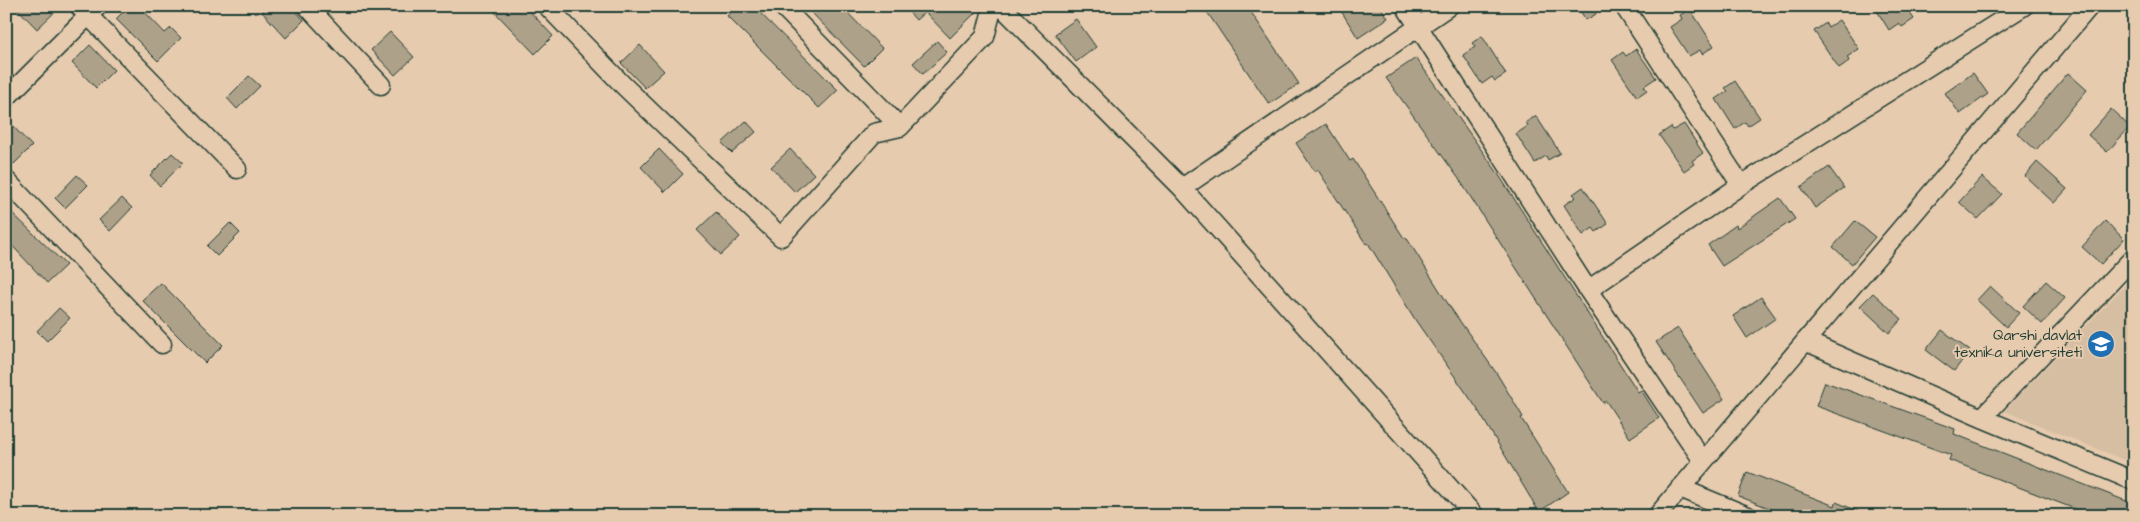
<svg xmlns="http://www.w3.org/2000/svg" width="2140" height="522" viewBox="0 0 2140 522" font-family="'Architects Daughter',sans-serif">
<style>
.built{fill:#d6bea3}
.building{fill:#ada18a;stroke:#1f3d34}
.lines{fill:none;stroke-linecap:round;stroke-linejoin:round}
.minor-casing{stroke:#1f3d34;stroke-width:21}
.minor{stroke:#e7cbae;stroke-width:18}
.labels{text-anchor:middle;dominant-baseline:central;stroke-width:4;stroke-linejoin:round;paint-order:stroke}
.poi-label{font-size:15px;fill:#1f3d34;stroke:#e7cbae;text-anchor:end}
</style>
<rect width="100%" height="100%" fill="#e7cbae"/>
<filter id="ink" filterUnits="userSpaceOnUse"><feTurbulence type="fractalNoise" baseFrequency=".02" numOctaves="2"/><feDisplacementMap in="SourceGraphic" scale="10" xChannelSelector="R" yChannelSelector="G"/><feConvolveMatrix kernelMatrix="1 2 1 2 8 2 1 2 1" color-interpolation-filters="sRGB"/></filter>
<g filter="url(#ink)">
<!-- built -->
<path class="built" d="M2134 276V464L2004 411Z"/>
<!-- building -->
<path class="building" d="M15 6H61L37 29Z
M129 6H139L165 33 171 28 181 38 158 61 116 19Z
M268 6H291L304 20 286 38 262 12Z
M489 6H525L553 36 535 54Z
M736 6H753L838 90 819 108 727 16Z
M805 6H841L882 48 864 66Z
M903 6H968L975 13 950 38 925 12 916 20Z
M1203 6H1247L1299 84 1269 104Z
M1338 6H1380L1388 18 1358 38Z
M1577 6H1591L1596 14 1586 20Z
M1874 6H1905L1914 19 1902 27 1899 23 1889 30Z
M1690 9 1714 46 1702 54 1700 50 1689 56 1670 27 1682 19 1680 15Z
M1076 19 1096 47 1076 62 1055 34Z
M1839 20 1859 49 1847 57 1849 61 1839 68 1814 31 1826 23 1828 27Z
M390 32 414 57 395 75 371 50Z
M1482 36 1506 74 1495 81 1492 77 1482 84 1463 55 1475 47 1472 43Z
M937 41 947 52 923 74 913 63Z
M90 45 114 70 96 88 72 63Z
M640 45 664 71 645 88 621 63Z
M1636 49 1656 78 1644 86 1647 90 1637 97 1612 60 1623 52 1626 56Z
M1416 58 1495 169 1638 392 1641 390 1659 418 1630 438 1606 401 1603 403 1459 179 1386 78Z
M1973 73 1988 94 1960 114 1945 93Z
M2068 73 2087 90 2036 150 2017 133Z
M249 76 260 86 237 109 227 98Z
M1735 81 1760 118 1748 126 1745 122 1735 129 1716 99 1728 91 1725 88Z
M2111 109 2130 127 2107 152 2088 135Z
M1536 116 1560 153 1548 160 1546 156 1535 163 1516 134 1528 126 1526 122Z
M6 119 32 146 14 164 6 156Z
M746 121 756 132 732 153 722 143Z
M1326 124 1350 161 1353 159 1404 238 1406 237 1450 307 1497 374 1523 417 1521 418 1568 492 1539 512 1476 407 1416 321 1368 243 1366 244 1318 170 1315 172 1296 143Z
M1684 124 1703 153 1692 161 1694 164 1684 171 1659 135 1671 127 1673 130Z
M659 149 683 174 665 192 641 167Z
M790 149 814 174 795 192 771 167Z
M172 153 183 163 160 186 150 175Z
M2037 162 2067 189 2054 203 2025 176Z
M1829 167 1844 188 1815 208 1801 187Z
M77 175 88 185 65 208 55 198Z
M1982 177 2002 194 1978 219 1959 202Z
M1583 187 1608 224 1596 232 1593 228 1583 235 1564 205 1576 197 1573 194Z
M122 198 132 208 110 231 99 220Z
M1780 198 1795 219 1722 266 1708 245 1736 225 1737 228Z
M6 207 66 265 47 283 6 239Z
M716 212 740 237 721 255 697 230Z
M1855 221 1875 237 1852 264 1833 247Z
M2105 221 2124 239 2101 264 2082 247Z
M230 223 240 233 217 256 207 246Z
M2046 281 2065 298 2042 324 2023 306Z
M161 283 223 345 205 363 142 300Z
M1990 286 2019 313 2006 327 1977 300Z
M1873 293 1902 319 1889 333 1860 306Z
M1761 297 1776 318 1747 338 1733 316Z
M59 308 70 318 47 341 37 331Z
M1678 328 1724 399 1703 413 1656 342Z
M1942 330 1970 351 1954 371 1926 350Z
M1825 382 1955 429 1954 434 2134 504V516H2093L1949 460 1951 455 1816 406Z
M1747 472 1835 506 1836 502 1870 516H1781L1782 513 1738 496Z"/>
<g class="lines">
<!-- minor casing -->
<g class="minor-casing">
<path id="minor" d="M79 6 237 169
M307 6 381 85
M547 6 624 86 781 237 874 133 900 127 985 37 993 6
M782 6 900 127
M1001 6 1182 188 1475 516
M1405 6 1588 290 1703 461
M1624 6 1741 185
M6 98 98 6
M6 180 162 344
M1182 188 1449 6
M1588 290 1741 185 2024 6
M1805 341 1982 418 2134 481
M1982 418 2134 257
M1680 488 1748 516
M1657 516 2090 6"/>
</g>
<!-- minor -->
<use href="#minor" class="minor"/>
</g>
</g>
<!-- icons -->
<defs>
<g id="university-disc" transform="scale(1.4375)"><circle r="9.5" fill="#1f6fb2" stroke="#e7cbae"/><path d="M0-5L7-2L0 1L-7-2ZM-4 1L0 2.5L4 1V4Q0 6-4 4Z" fill="#fff"/></g>
</defs>
<g fill-rule="evenodd">
<use href="#university-disc" x="2101" y="344"/>
</g>
<g class="labels">
<!-- poi labels -->
<g class="poi-label">
<text x="2082" y="335">Qarshi davlat<tspan x="2082" dy="17">texnika universiteti</tspan></text>
</g>
</g>
<!-- margin -->
<rect width="2140" height="522" fill="none" stroke="#e7cbae" stroke-width="25"/>
<rect x="12" y="12" width="2115" height="497" fill="none" stroke="#1f3d34" stroke-width="2" filter="url(#ink)"/>
</svg>
